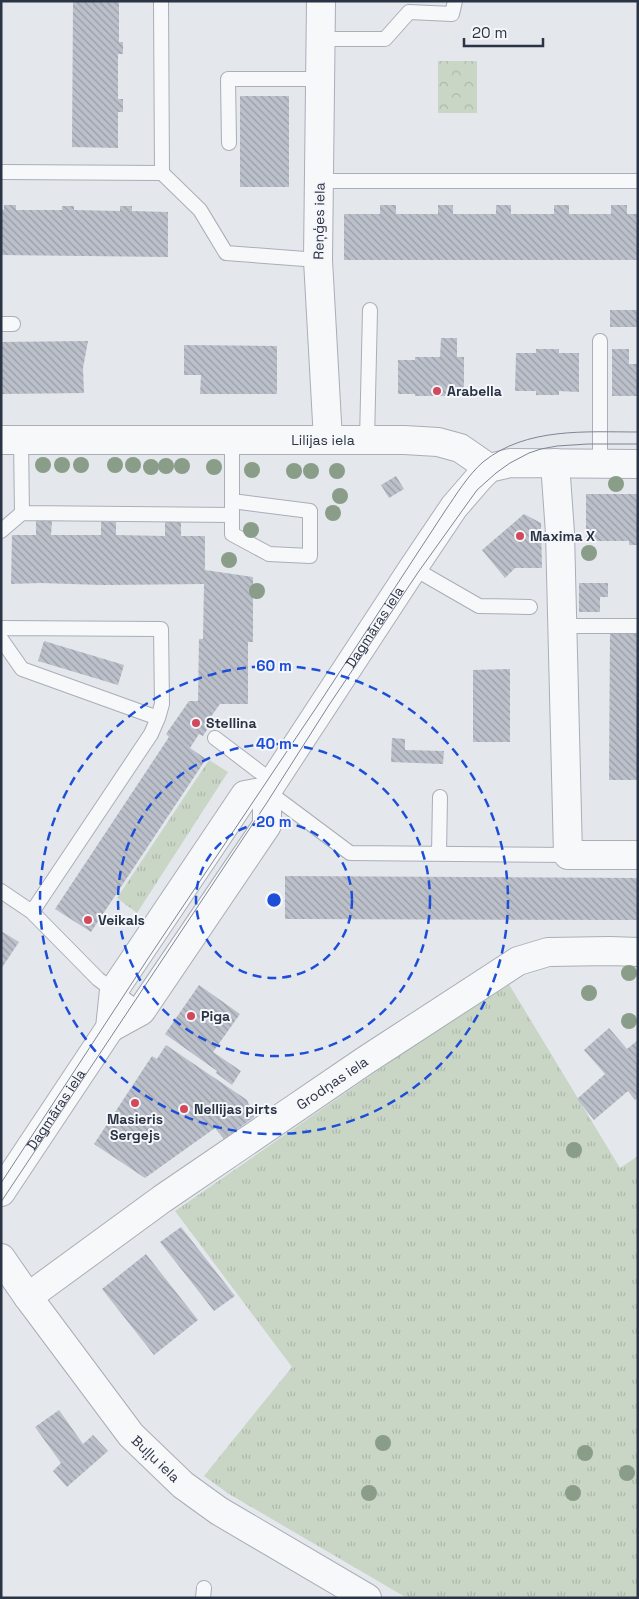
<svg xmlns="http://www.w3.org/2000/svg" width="639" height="1599" viewBox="0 0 639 1599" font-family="'Space Grotesk',sans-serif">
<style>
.grass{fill:url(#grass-tufts)}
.forest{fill:url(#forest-crowns)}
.building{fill:url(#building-back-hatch)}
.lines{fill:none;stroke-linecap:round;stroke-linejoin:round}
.service-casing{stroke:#a9aeb7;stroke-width:16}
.minor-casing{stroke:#a9aeb7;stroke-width:30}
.tertiary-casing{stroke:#a9aeb7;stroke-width:30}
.service{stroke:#f7f8fa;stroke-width:14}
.minor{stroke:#f7f8fa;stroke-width:28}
.tertiary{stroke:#f7f8fa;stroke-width:28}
.tram{stroke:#7d8696;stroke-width:1}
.tree{fill:#899d89}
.ring{fill:none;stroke:#1d4ed8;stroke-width:2.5;stroke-dasharray:9 6}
.poi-dot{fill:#d1495b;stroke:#f4f6f9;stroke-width:2}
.labels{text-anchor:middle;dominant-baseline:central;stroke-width:4;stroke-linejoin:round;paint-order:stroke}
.street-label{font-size:14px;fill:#2b3445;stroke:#f4f6f9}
.poi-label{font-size:14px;font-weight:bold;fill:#2b3445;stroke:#f4f6f9;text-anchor:start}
.centre{fill:#1d4ed8;stroke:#f4f6f9;stroke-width:2.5}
.ring-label{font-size:15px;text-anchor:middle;font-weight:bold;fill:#1d4ed8;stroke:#f4f6f9;stroke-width:4;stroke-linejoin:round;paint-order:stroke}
</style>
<defs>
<pattern id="grass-tufts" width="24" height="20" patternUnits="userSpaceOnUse" patternTransform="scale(1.25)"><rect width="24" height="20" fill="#c9d6c5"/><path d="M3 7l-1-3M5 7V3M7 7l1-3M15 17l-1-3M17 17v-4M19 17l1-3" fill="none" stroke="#adb8ab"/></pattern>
<pattern id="forest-crowns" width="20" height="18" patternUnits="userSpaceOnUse" patternTransform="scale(1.25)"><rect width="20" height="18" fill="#c9d6c5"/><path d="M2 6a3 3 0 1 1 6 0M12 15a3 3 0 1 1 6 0" fill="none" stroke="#adb8ab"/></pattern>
<pattern id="building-back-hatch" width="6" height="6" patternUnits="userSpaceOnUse" patternTransform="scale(1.25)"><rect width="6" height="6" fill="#bbc0ca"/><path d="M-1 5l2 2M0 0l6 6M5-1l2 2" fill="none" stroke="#989da6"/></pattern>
</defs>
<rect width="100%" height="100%" fill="#e4e7ec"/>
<!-- grass -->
<path class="grass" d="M209 760 228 772 137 913 117 898Z
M507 981 620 1168 638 1156V1598H407L229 1494 204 1476 292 1367 175 1211Z"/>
<!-- forest -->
<path class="forest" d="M438 61H477V113H438Z"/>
<!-- building -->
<path class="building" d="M73 1H119V42H123V54H118V99H123V112H118V148L72 147Z
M240 96H289V187H240Z
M4 205H16V210H62V206H74V210L120 211V206H132V211L168 212V257L1 255V209L4 210Z
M380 205H396V214H438V205H453V214H496V205H511V214H554V205H569V214H611V205H627V214H638V260H344V214H380Z
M610 310H638V327H610Z
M441 338H457V357H464V396H415V394H398V360H415V357H440Z
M88 341 83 368 84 393 1 394V342Z
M184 345 277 346V394H200L201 375H184Z
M536 349H559V353H579V392L559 391V395H536V391H515L516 353H536Z
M612 349H629V364H638V396H612Z
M396 476 404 489 389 498 381 485Z
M586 494H638V545H629V541H586Z
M524 514 541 523 542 568H515L505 578 482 550Z
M165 520H181V536H205V570L253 577V642H248V704H220L207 722 210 725 203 736 199 734 190 748 206 759 91 932 55 909 169 737 166 734 189 701H198L199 639H203L204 584 103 585 40 583 11 584 12 535H36V521H52L51 535H101V522H116V535L165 536Z
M579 583H608V597H600V612H579Z
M610 633 638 634V780H609Z
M44 641 124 665 118 685 38 661Z
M510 669V742H473V670Z
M392 738 405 739V750L444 751 443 764 391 762Z
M285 876 638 878V920L285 919Z
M1 931 19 942 1 969Z
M199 985 240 1014 213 1052 241 1071 232 1085 216 1073 217 1071 165 1034Z
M609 1028 627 1049 638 1040V1097L635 1100 628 1091 594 1120 577 1099 605 1074 584 1050Z
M166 1045 247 1100 254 1117 224 1139 215 1128 145 1178 94 1144 152 1056 157 1059Z
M181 1227 235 1296 214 1311 160 1242Z
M146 1254 198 1320 154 1355 102 1289Z
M59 1410 83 1444 93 1435 108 1451 67 1487 53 1471 61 1463 35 1427Z"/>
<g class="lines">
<!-- service casing -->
<g class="service-casing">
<path id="service" d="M161 1 162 173
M321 39H385L409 12 452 14 455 1
M229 143 228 79H321
M1 172 162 173 200 210 226 253 318 260
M320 181H638
M1 324H13
M600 341V464
M21 440 22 513 232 515V441
M367 440 370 310
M232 501 310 511V556L269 554 232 534V515
M1 531 22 513
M413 568 479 606 530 607
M562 626H638
M1 628 161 629 162 704 158 718 151 734 32 912
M1 639 22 669 158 718
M215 738 273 782
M267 791 350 853 568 855
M439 854 440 797
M1 891 32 912 98 979 141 1011
M203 1598 204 1588"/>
</g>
<!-- minor casing -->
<g class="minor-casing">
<g id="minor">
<path d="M321 1 318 260 328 440"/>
<path id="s1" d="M1 440H404L438 442 460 448 489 468"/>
<path d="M555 463 560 533 568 855H638"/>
<path id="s2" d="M28 1297 162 1199 366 1060 518 961 548 952 610 951 638 952"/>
</g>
</g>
<!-- tertiary casing -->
<g class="tertiary-casing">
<g id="tertiary">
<path id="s3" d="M110 1028 141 1011 267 825V791L413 568 454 507 479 478 489 468 510 463 638 464"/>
<path id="s4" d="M1 1192 110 1028 114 990 245 795 267 791"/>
<path id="s5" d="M1 1258 28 1297 131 1435 183 1485 219 1511 367 1598"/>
</g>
</g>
<!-- service -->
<use href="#service" class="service"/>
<!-- minor -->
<use href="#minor" class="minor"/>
<!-- tertiary -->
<use href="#tertiary" class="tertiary"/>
<!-- tram -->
<path class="tram" d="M1 1183 149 957 320 702 445 511C456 495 468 475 483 462 526 427 586 432 638 432
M1 1202 266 804 329 705 419 571 477 490 496 473 510 463 529 453 541 449 557 446 588 444H638"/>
</g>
<!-- trees -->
<g class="tree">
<circle cx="43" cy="465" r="8"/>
<circle cx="62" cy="465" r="8"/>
<circle cx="81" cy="465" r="8"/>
<circle cx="115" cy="465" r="8"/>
<circle cx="133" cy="465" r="8"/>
<circle cx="166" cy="466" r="8"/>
<circle cx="182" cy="466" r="8"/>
<circle cx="151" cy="467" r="8"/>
<circle cx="214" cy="467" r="8"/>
<circle cx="252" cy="470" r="8"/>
<circle cx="294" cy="471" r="8"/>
<circle cx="311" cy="471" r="8"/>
<circle cx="337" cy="471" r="8"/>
<circle cx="616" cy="484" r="8"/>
<circle cx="340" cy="496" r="8"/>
<circle cx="333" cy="513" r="8"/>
<circle cx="251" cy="530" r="8"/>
<circle cx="589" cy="553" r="8"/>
<circle cx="229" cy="560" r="8"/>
<circle cx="257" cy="591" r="8"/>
<circle cx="629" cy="973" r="8"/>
<circle cx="589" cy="993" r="8"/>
<circle cx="629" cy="1021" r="8"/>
<circle cx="574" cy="1150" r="8"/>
<circle cx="383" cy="1443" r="8"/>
<circle cx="585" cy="1453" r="8"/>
<circle cx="627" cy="1473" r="8"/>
<circle cx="369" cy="1493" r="8"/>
<circle cx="573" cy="1493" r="8"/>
</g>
<!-- distance rings -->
<g class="ring">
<circle cx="274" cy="900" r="78"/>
<circle cx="274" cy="900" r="156"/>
<circle cx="274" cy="900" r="234"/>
</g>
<!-- markers -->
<g class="poi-dot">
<circle cx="437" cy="391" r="5"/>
<circle cx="520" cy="536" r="5"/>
<circle cx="196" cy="723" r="5"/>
<circle cx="88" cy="920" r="5"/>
<circle cx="191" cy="1016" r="5"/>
<circle cx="135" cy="1103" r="5"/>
<circle cx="184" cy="1109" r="5"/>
</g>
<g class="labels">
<!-- street labels -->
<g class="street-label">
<text transform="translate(319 221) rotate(-89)">Reņģes iela</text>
<text stroke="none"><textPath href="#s1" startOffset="322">Lilijas iela</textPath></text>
<text stroke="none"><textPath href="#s3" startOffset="490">Dagmāras iela</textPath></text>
<text stroke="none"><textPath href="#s2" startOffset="372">Grodņas iela</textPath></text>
<text stroke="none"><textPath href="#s4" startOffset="99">Dagmāras iela</textPath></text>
<text stroke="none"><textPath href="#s5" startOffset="254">Buļļu iela</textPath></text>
</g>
<!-- poi labels -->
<g class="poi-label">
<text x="447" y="391">Arabella</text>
<text x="530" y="536">Maxima X</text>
<text x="206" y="723">Stellina</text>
<text x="98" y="920">Veikals</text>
<text x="201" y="1016">Piga</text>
<text x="194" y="1109">Nellijas pirts</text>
<text x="135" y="1119" text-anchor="middle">Masieris<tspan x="135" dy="16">Sergejs</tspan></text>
</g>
</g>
<circle cx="274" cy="900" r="8" class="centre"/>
<g class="ring-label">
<text x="274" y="671">60 m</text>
<text x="274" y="749">40 m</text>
<text x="274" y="827">20 m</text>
</g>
<!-- border -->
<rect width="639" height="1599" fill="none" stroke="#2b3445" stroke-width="5"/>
<!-- scale -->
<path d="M464 38v8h79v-8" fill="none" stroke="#2b3445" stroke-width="2.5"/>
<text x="472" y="38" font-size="15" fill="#2b3445" stroke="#f4f6f9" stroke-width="4" paint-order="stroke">20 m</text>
</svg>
